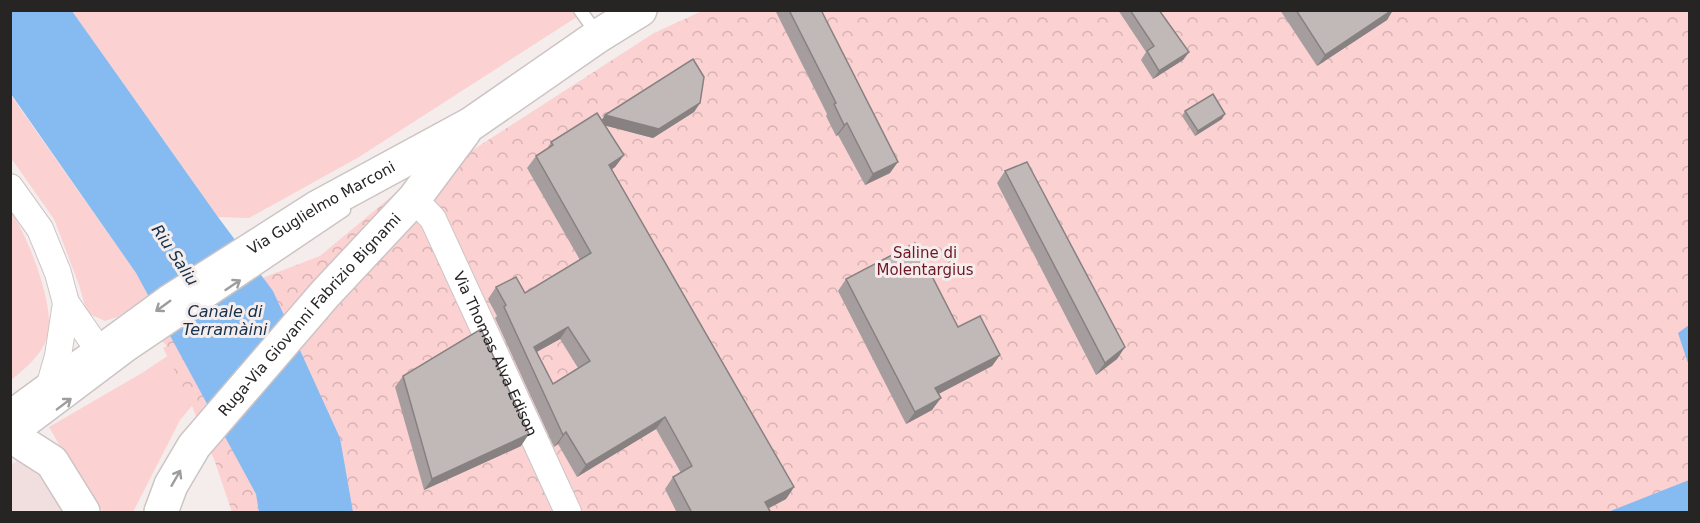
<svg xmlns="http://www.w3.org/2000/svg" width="1700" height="523" viewBox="0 0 1700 523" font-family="'DejaVu Sans',sans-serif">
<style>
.built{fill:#f1dfdf}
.grass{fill:#fbd1d2}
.park{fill:url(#park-crowns)}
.water{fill:#86bbf1}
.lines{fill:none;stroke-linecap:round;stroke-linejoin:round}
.lane-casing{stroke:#cdc4c4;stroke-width:15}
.street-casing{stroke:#cdc4c4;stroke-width:28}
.secondary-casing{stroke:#cdc4c4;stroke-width:36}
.lane{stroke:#fff;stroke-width:12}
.street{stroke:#fff;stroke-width:26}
.secondary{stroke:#fff;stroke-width:33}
.wall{fill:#a69e9e;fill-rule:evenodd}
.shaded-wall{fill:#878181}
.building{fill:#c1b8b8;stroke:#878181;stroke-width:1.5;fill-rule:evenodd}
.oneway{stroke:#9e9c9c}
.labels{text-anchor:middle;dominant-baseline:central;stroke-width:6;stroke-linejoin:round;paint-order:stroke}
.street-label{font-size:15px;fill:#272424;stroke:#f5ecec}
.park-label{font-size:15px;fill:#6e1726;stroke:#f5ecec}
.water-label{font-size:16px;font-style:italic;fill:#15314c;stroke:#f5ecec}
</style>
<defs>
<pattern id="park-crowns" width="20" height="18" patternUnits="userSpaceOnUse" patternTransform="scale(1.5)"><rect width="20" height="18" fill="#fbd1d2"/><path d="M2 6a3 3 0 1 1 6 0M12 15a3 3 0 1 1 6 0" fill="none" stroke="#d7b3b4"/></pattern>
</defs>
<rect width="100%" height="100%" fill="#f5ecec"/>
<!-- built -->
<path class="built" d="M29 453 66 512H11V465Z"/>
<!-- grass -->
<path class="grass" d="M72 11H586L359 157 249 218 218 217Z
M10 94 136 273 149 296 117 317 105 321 87 313 79 285 54 219 11 158Z
M10 210C27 234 55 305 48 334 43 354 26 368 11 380Z
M178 349 202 394 180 420 133 512H104L93 504 49 427 142 373Z"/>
<!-- park -->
<path class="park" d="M702 11H1689V512H232L215 462 187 394 163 348 167 346 161 340 231 290 320 256 405 185 448 166 654 33Z"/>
<!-- water -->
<path class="water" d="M10 11H72L218 217 273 291 340 438 353 512H259L256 494 136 273 11 94Z
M1689 325 1690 362 1688 363 1678 333Z
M1689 480V512H1608Z"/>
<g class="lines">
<!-- lane casing -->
<g class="lane-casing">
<path id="lane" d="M580 10 598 35
M19 438 132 353 344 210"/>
</g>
<!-- street casing -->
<g class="street-casing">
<g id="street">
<path d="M10 187 40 229 58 273 66 303 100 352"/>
<path id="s1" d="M414 199 433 219 568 512"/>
<path d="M48 391 58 356 66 303"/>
</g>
</g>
<!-- secondary casing -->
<g class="secondary-casing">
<g id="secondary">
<path id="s2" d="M10 418 169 302 318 207 471 124 598 36 640 10"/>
<path d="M10 435 52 462 83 512"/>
<path id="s3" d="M161 512 171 485 194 446 325 294 414 199 464 132"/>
</g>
</g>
<!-- lane -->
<use href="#lane" class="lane"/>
<!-- street -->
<use href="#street" class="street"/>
<!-- secondary -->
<use href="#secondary" class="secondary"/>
</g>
<!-- wall -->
<path class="wall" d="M775 10H821L890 173 865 185 838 135 836 136 826 116 827 114Z
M1118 10H1159L1189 52 1183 60 1153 79 1141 60 1146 52Z
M1280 10H1393L1387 20 1317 66Z
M700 103 694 112 653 138 604 125 624 155 615 167 611 170 794 487 786 499 768 508 771 513H677L665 489 673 477 681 473 656 429 577 477 558 444 554 447 495 318 497 316 488 299 496 287 525 293 580 260 527 168 536 156 547 149 551 142 602 121 605 115ZM560 339 578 368 553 384 537 352Z
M1185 111 1222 119 1195 136 1182 116Z
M1005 171 1125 347 1117 359 1096 375 997 183Z
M846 279 958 327 1000 355 992 366 938 394 932 410 906 424 838 291Z
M403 376 521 446 424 490 395 387Z"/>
<!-- shaded-wall -->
<path class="shaded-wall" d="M1392 10H1393L1387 20 1317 66 1325 55Z
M1189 52 1183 60 1153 79 1159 71Z
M700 103 694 112 653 138 599 124 605 115Z
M1225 114 1222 119 1195 136 1198 131Z
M847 123 838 135 836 136 844 125Z
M624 155 615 167 600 177 609 165Z
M898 162 890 173 865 185 873 174Z
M568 327 560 339 527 357 534 347Z
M1125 347 1117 359 1096 375 1105 363Z
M1000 355 992 366 927 400 935 388Z
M941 398 932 410 906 424 915 412Z
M665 417 656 429 577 477 586 465Z
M566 432 558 444 554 447 563 435Z
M529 434 521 446 424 490 432 479Z
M794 487 786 499 760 513 765 502Z"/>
<!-- building -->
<path class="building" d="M789 10H821L898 162 873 174 847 123 844 125 834 104 836 103Z
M1130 10H1159L1189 52 1159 71 1147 51 1154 46Z
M1296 10H1392L1325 55Z
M693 59 704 77 700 103 659 129 605 115Z
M1213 94 1225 114 1198 131 1185 111Z
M597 113 624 155 609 165 794 487 765 502 771 513H692L673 477 692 466 665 417 586 465 566 432 563 435 504 307 506 305 496 287 516 277 525 293 591 253 536 156 553 145 551 142ZM568 327 590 361 553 384 534 347Z
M1027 162 1125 347 1105 363 1005 171Z
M915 243 958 327 980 316 1000 355 935 388 941 398 915 412 846 279Z
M481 329 529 434 432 479 403 376Z"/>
<!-- one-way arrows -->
<defs><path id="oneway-shaft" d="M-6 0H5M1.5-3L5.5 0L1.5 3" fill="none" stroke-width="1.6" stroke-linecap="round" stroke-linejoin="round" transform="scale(1.5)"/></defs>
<g class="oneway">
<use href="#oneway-shaft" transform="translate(233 285) rotate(-34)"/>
<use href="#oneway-shaft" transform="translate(163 306) rotate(144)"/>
<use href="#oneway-shaft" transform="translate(64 404) rotate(-37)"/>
<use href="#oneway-shaft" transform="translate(176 478) rotate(-60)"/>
</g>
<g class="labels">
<!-- street labels -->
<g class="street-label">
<text stroke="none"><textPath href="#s2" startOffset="376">Via Guglielmo Marconi</textPath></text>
<text stroke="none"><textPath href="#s3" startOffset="249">Ruga-Via Giovanni Fabrizio Bignami</textPath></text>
<text stroke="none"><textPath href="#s1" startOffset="176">Via Thomas Alva Edison</textPath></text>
</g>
<!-- park labels -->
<g class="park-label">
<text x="925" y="253">Saline di<tspan x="925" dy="17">Molentargius</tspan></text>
</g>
<!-- water labels -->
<g class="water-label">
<text transform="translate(175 255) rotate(56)">Riu Saliu</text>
<text x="225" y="311">Canale di<tspan x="225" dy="18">Terramàini</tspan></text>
</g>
</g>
<!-- border -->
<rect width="1700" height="523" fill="none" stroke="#272424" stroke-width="24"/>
</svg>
